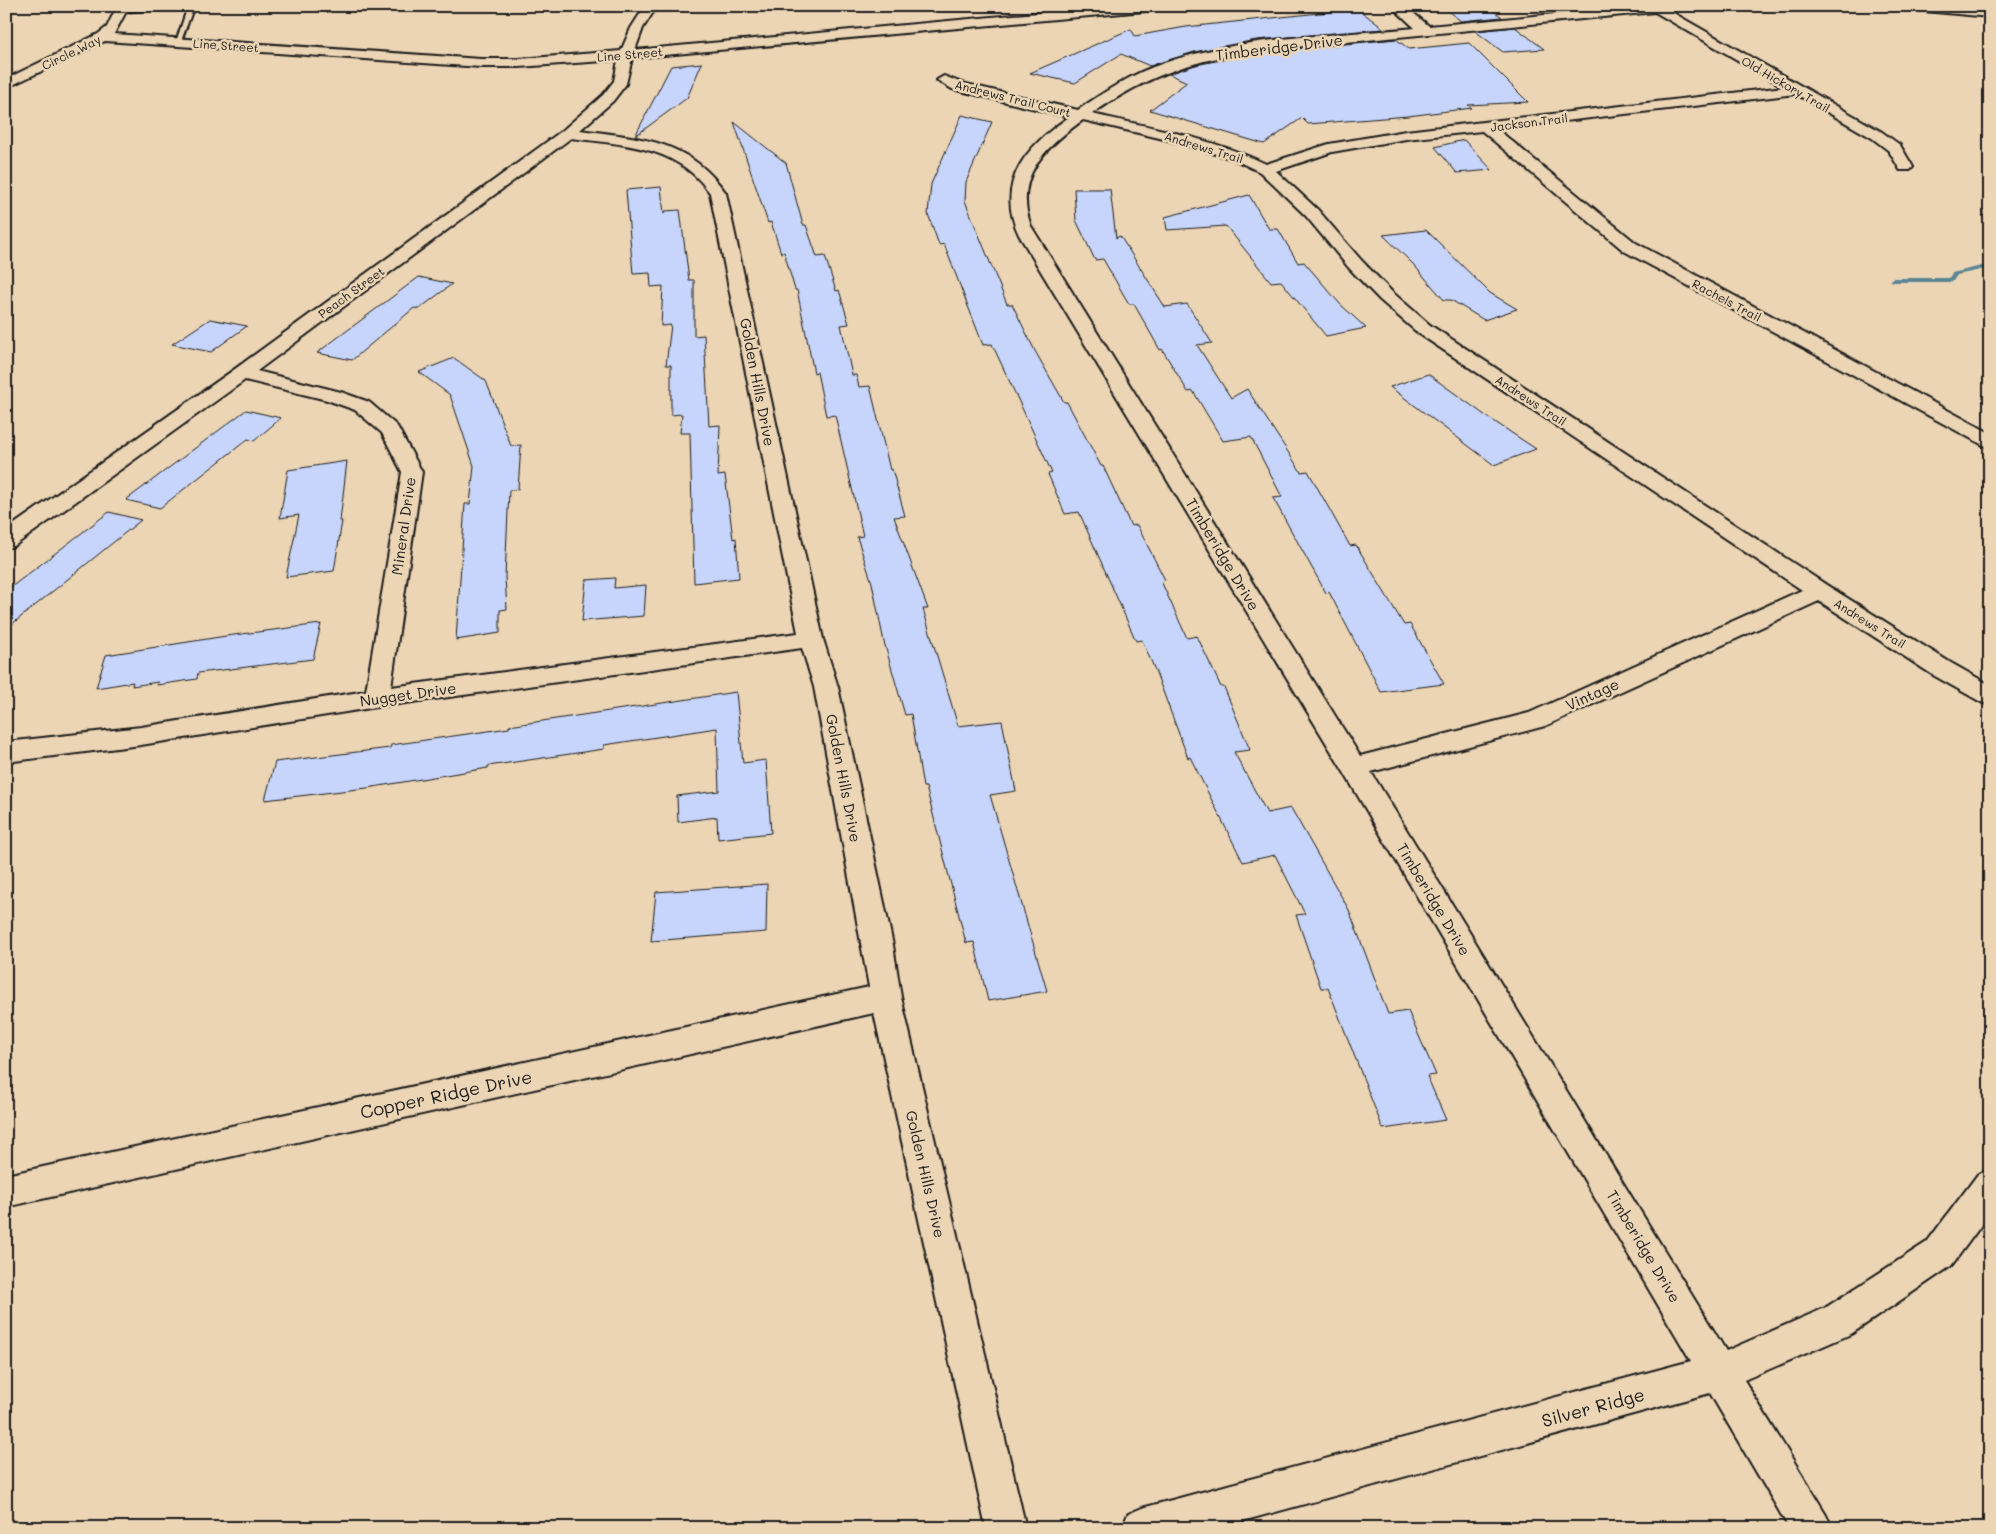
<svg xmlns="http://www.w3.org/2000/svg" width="1996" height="1534" viewBox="0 0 1996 1534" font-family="Mali,sans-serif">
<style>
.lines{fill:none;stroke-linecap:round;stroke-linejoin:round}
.stream{fill:#5b8695;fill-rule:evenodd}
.building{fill:#c7d5fc;stroke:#1c1c1c}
.service-casing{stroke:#1c1c1c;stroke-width:4}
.minor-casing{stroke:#1c1c1c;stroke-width:4}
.service{fill:#ebd5b4;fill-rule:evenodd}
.minor{fill:#ebd5b4;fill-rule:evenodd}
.labels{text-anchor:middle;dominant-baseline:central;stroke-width:5;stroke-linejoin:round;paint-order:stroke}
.far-street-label{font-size:12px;fill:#1c1c1c;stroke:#ebd5b4}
.street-label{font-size:15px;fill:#1c1c1c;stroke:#ebd5b4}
.near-street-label{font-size:18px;fill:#1c1c1c;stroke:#ebd5b4}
</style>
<rect width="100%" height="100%" fill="#ebd5b4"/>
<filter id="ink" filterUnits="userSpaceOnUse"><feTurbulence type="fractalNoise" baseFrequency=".02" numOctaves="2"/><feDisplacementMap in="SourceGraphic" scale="10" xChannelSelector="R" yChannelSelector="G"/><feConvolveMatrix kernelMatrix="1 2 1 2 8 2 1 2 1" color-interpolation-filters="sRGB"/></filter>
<g filter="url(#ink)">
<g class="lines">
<!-- stream -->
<path class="stream" d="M1990 264V268L1957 275 1953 281 1951 282H1893L1890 280 1893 278H1949L1952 273Z"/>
</g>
<!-- building -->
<path class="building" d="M1441 6H1487L1502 17 1461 21Z
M1358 9 1384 29 1256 40 1194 52 1150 66 1121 54 1075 83 1030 73 1131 29 1135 36 1186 27Z
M1515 27 1544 49 1503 52 1475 31Z
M1396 39 1409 49 1469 43 1528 102 1468 105 1472 108 1408 116 1308 124 1302 118 1264 144 1150 110 1187 82 1169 74 1195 65 1264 52Z
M702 63 687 98 635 136 671 66Z
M962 115 992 122 966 182 965 201 1007 304H1012L1035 351 1064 402H1067L1101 466H1103L1131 526 1137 525 1165 580 1161 581 1187 638 1197 636 1221 687H1224L1250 750 1234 752 1267 813 1291 808 1349 910 1388 1014 1408 1011 1436 1075 1427 1076 1446 1120 1383 1129 1328 988H1321L1296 915 1305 914 1275 855 1243 862 1190 757 1188 758 1155 670 1142 640 1136 641 1079 512 1065 514 1048 474 1052 473 1022 408 992 344 983 345 944 244 939 245 928 214 931 184Z
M734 122 786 163 803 225H806L817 257 825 256 836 291 839 290 849 324 841 325 852 375H856L859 387 870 386 890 470 892 469 905 516 894 517 928 609H923L958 726 1002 721 1016 791 990 795 1047 991 988 1001 974 942 966 943 926 787H923L911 714 905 715 884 642 872 583 857 537 863 536 835 415 826 416 817 372 814 373 797 290H795L784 252 781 253 771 222 768 223Z
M1464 140 1492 170 1457 173 1435 147Z
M661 187 664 214 665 211 680 210 689 280H694V336L704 335 709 426 720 425 718 476 725 475 733 539 736 538 739 578 694 583 690 433H680L682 414 671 415V365H666L671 325 661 326 663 286 651 287 650 273 633 274 626 190Z
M1074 189H1110L1116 238 1120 236 1165 307 1187 304 1212 343 1197 345 1231 398 1247 389 1301 472 1308 471 1350 546 1356 545 1404 625 1410 624 1444 684 1381 692 1329 592 1326 593 1273 498 1282 497 1251 437 1223 441 1193 391 1188 392 1162 349 1160 350 1134 304H1129L1103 259 1095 260 1076 220Z
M1249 195 1269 229H1278L1298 263 1304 262 1340 304 1366 328 1326 336 1281 281 1271 282 1226 226 1167 230 1165 217Z
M1426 230 1490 293 1517 309 1484 320 1451 300H1444L1413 264 1383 235Z
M419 277 452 284 419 309 414 308 352 360 317 353Z
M210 319 247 326 211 352 172 344Z
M454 358 486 381 511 446 521 445 518 489 509 490 505 577 507 609 500 610V633L456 640 465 504H470L474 466 450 395 419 372Z
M1428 374 1486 416 1536 449 1494 465 1390 387Z
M246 410 281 418 254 441 248 439 160 508 126 500Z
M347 461 340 521H342L334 571 286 577 299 515 280 518 288 470Z
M109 512 141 520 6 629V591Z
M615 578 614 588 646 585 644 616 582 621 586 580Z
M321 624 313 659 198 673 197 679 157 685 158 682 132 686 133 682 96 688 106 655 226 636Z
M736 692 743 763 766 760 771 833 718 839 717 817 678 822 677 796 719 791 717 728 604 745V749L488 766V768L367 788 265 800 275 762 390 748 391 745 509 728V726Z
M767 884 766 932 651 941 656 892Z"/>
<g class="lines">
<!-- service casing -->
<g class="service-casing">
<path id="service" d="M153 6H187L122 12 119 10Z
M188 6H194L181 41 176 42Z"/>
</g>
<!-- minor casing -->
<g class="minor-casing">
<path id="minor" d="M117 6H129L114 34 481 59H519L621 51 631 28 645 6H657L643 28 635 50 1112 6H1161L1155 10 632 58 626 84 613 101 580 130C640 138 688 139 726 193L823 639 838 687 893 945 901 997 1026 1528H986L874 1013 6 1207V1175L869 987 814 687 802 648 377 707 141 745 6 762V742L141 727 366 691 402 472 382 433 355 410 327 400 245 380 14 546 6 548V530L235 369 563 130 603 95 614 81 618 60 519 67H481L105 41 6 88V79L98 34 107 27ZM571 138C624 145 677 145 710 193L798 633 391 687 422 472 397 426 369 402 341 392 257 371Z
M1391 6H1405L1429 26 1639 6H1686L1684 9 1670 11 1882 132 1900 145 1913 167 1910 170H1900L1889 151 1872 138 1796 94 1497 129 1636 243 1990 433V447L1983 445 1624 251 1482 131 1406 139 1332 152 1276 171 1318 210 1361 260 1392 292 1430 325 1828 586 1951 663 1990 685V705L1981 702 1933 675 1819 601 1545 726 1371 772 1726 1351 1825 1308 1927 1242 1978 1174 1990 1169V1213L1951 1266 1851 1334 1744 1380 1826 1514 1832 1528H1789L1710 1393 1217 1528H1122L1128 1514 1142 1508 1691 1361 1345 774 1019 235C994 182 1027 146 1069 117L952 89 937 80 944 76 962 83 1078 110C1104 92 1133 73 1164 63 1244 36 1332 36 1415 28ZM1655 12 1784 87 1406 131 1329 144 1266 164C1212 138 1150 127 1092 114 1148 74 1196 59 1264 50ZM1083 120 1168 140 1233 159 1260 172 1306 216 1349 268 1380 300 1418 333 1802 590 1529 713 1360 756 1031 226C1013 177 1045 147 1083 120Z
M1907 6H1957L1990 9V17L1913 10Z"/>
</g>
<!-- service -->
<use href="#service" class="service"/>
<!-- minor -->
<use href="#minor" class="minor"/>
</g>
</g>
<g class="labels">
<!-- far-street labels -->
<g class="far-street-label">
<text transform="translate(226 45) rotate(4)">Line Street</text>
<text transform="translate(71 52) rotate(-26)">Circle Way</text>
<text transform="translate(630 54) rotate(-5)">Line Street</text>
<text transform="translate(1786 84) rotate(30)">Old Hickory Trail</text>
<text transform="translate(1013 98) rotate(14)">Andrews Trail Court</text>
<text transform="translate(1529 122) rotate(-7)">Jackson Trail</text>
<text transform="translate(1204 147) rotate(17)">Andrews Trail</text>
<text transform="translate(351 292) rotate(-36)">Peach Street</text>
<text transform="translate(1727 300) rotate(28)">Rachels Trail</text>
<text transform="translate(1531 400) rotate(33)">Andrews Trail</text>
<text transform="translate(1870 623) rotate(32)">Andrews Trail</text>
</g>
<!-- street labels -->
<g class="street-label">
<text transform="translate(1279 47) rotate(-7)">Timberidge Drive</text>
<text transform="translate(758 382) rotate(79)">Golden Hills Drive</text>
<text transform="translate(403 526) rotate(-82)">Mineral Drive</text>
<text transform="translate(1223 554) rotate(59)">Timberidge Drive</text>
<text transform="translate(408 694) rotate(-8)">Nugget Drive</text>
<text transform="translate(1592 694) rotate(-24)">Vintage</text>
<text transform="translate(844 778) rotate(79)">Golden Hills Drive</text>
<text transform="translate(1434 899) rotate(59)">Timberidge Drive</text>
<text transform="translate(926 1174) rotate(77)">Golden Hills Drive</text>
<text transform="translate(1644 1246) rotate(59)">Timberidge Drive</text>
</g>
<!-- near-street labels -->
<g class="near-street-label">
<text transform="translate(446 1094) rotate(-12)">Copper Ridge Drive</text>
<text transform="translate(1593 1407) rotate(-15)">Silver Ridge</text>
</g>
</g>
<!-- margin -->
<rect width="1996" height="1534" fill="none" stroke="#ebd5b4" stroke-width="25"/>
<rect x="12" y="12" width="1971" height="1509" fill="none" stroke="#1c1c1c" stroke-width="2" filter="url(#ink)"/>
</svg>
